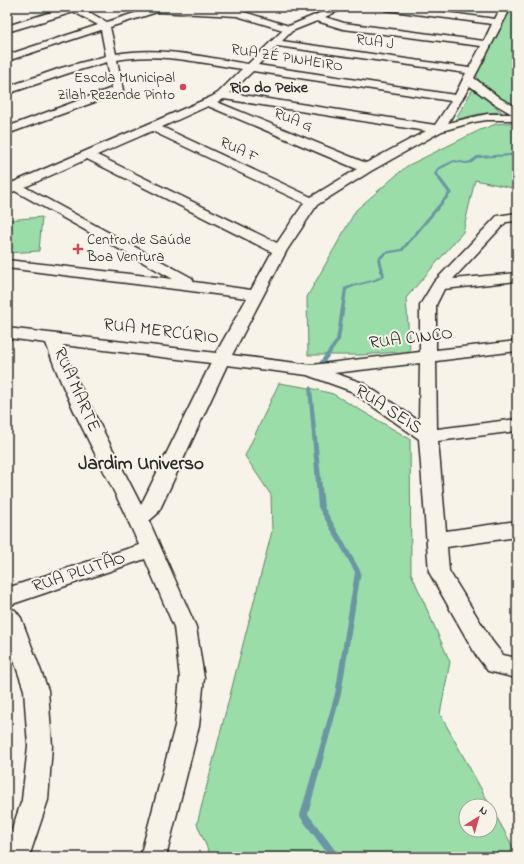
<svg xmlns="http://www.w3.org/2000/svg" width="524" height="864" viewBox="0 0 524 864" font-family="'Indie Flower',sans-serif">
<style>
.green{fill:#9adda8;stroke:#62846a;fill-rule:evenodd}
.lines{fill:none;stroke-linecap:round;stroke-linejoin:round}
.stream{fill:#6a96a4;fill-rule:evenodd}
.minor-casing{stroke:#2b2b2b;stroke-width:3}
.minor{fill:#f7f3e8;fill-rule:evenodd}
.poi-dot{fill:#d1495b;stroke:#f7f3e8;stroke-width:1.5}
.labels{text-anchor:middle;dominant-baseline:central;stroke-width:4;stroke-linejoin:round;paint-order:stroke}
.far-street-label{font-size:15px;fill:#2b2b2b;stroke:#f7f3e8}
.far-poi-label{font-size:15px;fill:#2b2b2b;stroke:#f7f3e8;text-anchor:end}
.far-neighbourhood-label{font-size:16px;font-weight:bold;fill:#2b2b2b;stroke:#f7f3e8}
.street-label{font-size:18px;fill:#2b2b2b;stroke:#f7f3e8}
.neighbourhood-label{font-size:19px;font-weight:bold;fill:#2b2b2b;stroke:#f7f3e8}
</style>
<rect width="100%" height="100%" fill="#f7f3e8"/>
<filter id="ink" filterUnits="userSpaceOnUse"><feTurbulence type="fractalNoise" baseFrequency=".025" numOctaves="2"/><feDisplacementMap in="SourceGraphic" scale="8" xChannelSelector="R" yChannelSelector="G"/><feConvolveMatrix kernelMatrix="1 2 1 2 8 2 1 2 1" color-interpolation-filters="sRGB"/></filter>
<g filter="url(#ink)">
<!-- green -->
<path class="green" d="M510 7H517V111C502 103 483 90 476 75Z
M473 89 502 112 479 114 455 120Z
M517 122V189L475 180 463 232 406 298 410 351 361 355H308L307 297 356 210 407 166 480 130 496 124Z
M42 217 39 251 7 253V220Z
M279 383 310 388 333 394 410 439 411 573 450 662 440 714 513 847 517 848V857H211L197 824 272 531 271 495 245 456ZM466 806H490V830H466Z"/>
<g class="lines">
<!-- stream -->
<path class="stream" d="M517 151V153L512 156 478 158 472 163 466 164 454 162 439 170 438 174 452 193 403 251 386 254 381 259 385 276 384 277C373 284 359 283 347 290L340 340 323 365H319V363L336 340 344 288C356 282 369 283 381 276L377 259 384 252 401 249 448 193 434 174 437 168 454 160 466 162 470 161 477 156 510 154Z
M310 386 312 388 324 507 361 572 341 694 308 814 338 854 339 857H330L301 818 300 815 335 694 355 572 318 507 308 388Z"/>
<!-- minor casing -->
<g class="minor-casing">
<path id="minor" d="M67 7H85L83 9 107 22 153 7H172L238 10 289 26 334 7H347L325 17 344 23 484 41 492 24 385 10 380 7H406L495 19 501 7H511L474 78 501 99 517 107V120H487L474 122 442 131 371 171 317 205 287 250 232 355 312 365 420 352V305L434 282 497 216 517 213V221L506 222 453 279 517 273V281L444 289 436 305V350L517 341V351L436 361 437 429 517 419V431L438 441 446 531 517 521V537L447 547 449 571 492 641 503 655 512 657 517 656V676L512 677 488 671 476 655 429 572 419 439 351 391 307 375 227 365 160 509 157 514 149 521 196 627 204 678 199 726 166 857H140L175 726 180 678 174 627 145 559 7 606V588L139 545C110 477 70 413 46 343L7 338V328L216 353 247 298 7 268V260L173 279 15 191 7 194V185L211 97 218 93 242 69C201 63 159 52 117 60L123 90 122 92 7 134V127L112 88 107 62 69 73 7 94V87L61 68 106 56 101 30 7 61V55L98 25 74 12 7 32V26ZM157 12 237 16 283 30 248 64C204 57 160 46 116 54L110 27ZM317 21 343 29 481 46 469 68 282 41 292 31ZM277 46 466 73 455 95 258 65ZM253 71 451 101 435 125 230 93ZM470 86 493 103 512 114H487L448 123ZM224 99 426 131 366 163 217 102ZM208 106 357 169 311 197 162 127ZM152 131 304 203 277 243 97 155ZM87 159 272 252 251 290 194 282 192 278 25 187ZM63 345 211 363 141 505 72 370ZM420 363 419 421 363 383 334 373Z
M7 608 15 610 21 618 48 690 52 746 48 800 29 857H7V844L22 800 28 746 24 690 7 640Z"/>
</g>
<!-- minor -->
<use href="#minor" class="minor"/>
</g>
</g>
<!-- markers -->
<g class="poi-dot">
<circle cx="183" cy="87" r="4"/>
<path d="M76 243h4v4h4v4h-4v4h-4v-4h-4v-4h4z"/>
</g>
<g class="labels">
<!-- far-street labels -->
<g class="far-street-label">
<text transform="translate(375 42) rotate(8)">RUA J</text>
<text transform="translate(287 58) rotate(9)">RUA ZÉ PINHEIRO</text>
<text transform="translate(293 120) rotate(22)">RUA G</text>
<text transform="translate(239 150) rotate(25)">RUA F</text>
</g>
<!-- far-poi labels -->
<g class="far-poi-label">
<text x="175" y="78">Escola Municipal<tspan x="175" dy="17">Zilah Rezende Pinto</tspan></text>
<text x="87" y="240" text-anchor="start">Centro de Saúde<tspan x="87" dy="17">Boa Ventura</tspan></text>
</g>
<!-- far-neighbourhood labels -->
<g class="far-neighbourhood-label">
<text x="269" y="88">Rio do Peixe</text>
</g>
<!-- street labels -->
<g class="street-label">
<text transform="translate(161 332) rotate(7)">RUA MERCÚRIO</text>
<text transform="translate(411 339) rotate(-7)">RUA CINCO</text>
<text transform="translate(76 390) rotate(66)">RUA MARTE</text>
<text transform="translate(388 410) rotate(33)">RUA SEIS</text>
<text transform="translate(79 573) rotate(-18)">RUA PLUTÃO</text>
</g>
<!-- neighbourhood labels -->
<g class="neighbourhood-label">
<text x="141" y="464">Jardim Universo</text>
</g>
</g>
<!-- margin -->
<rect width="524" height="864" fill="none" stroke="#f7f3e8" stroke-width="24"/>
<rect x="12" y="12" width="500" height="840" fill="none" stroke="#2b2b2b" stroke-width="1.5" filter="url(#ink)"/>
<!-- north arrow -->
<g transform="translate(478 818) rotate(37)"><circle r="19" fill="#f7f3e8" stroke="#a5a39c"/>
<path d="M0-3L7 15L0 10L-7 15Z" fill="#d1495b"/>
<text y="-6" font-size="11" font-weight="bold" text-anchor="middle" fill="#2b2b2b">N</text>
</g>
</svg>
